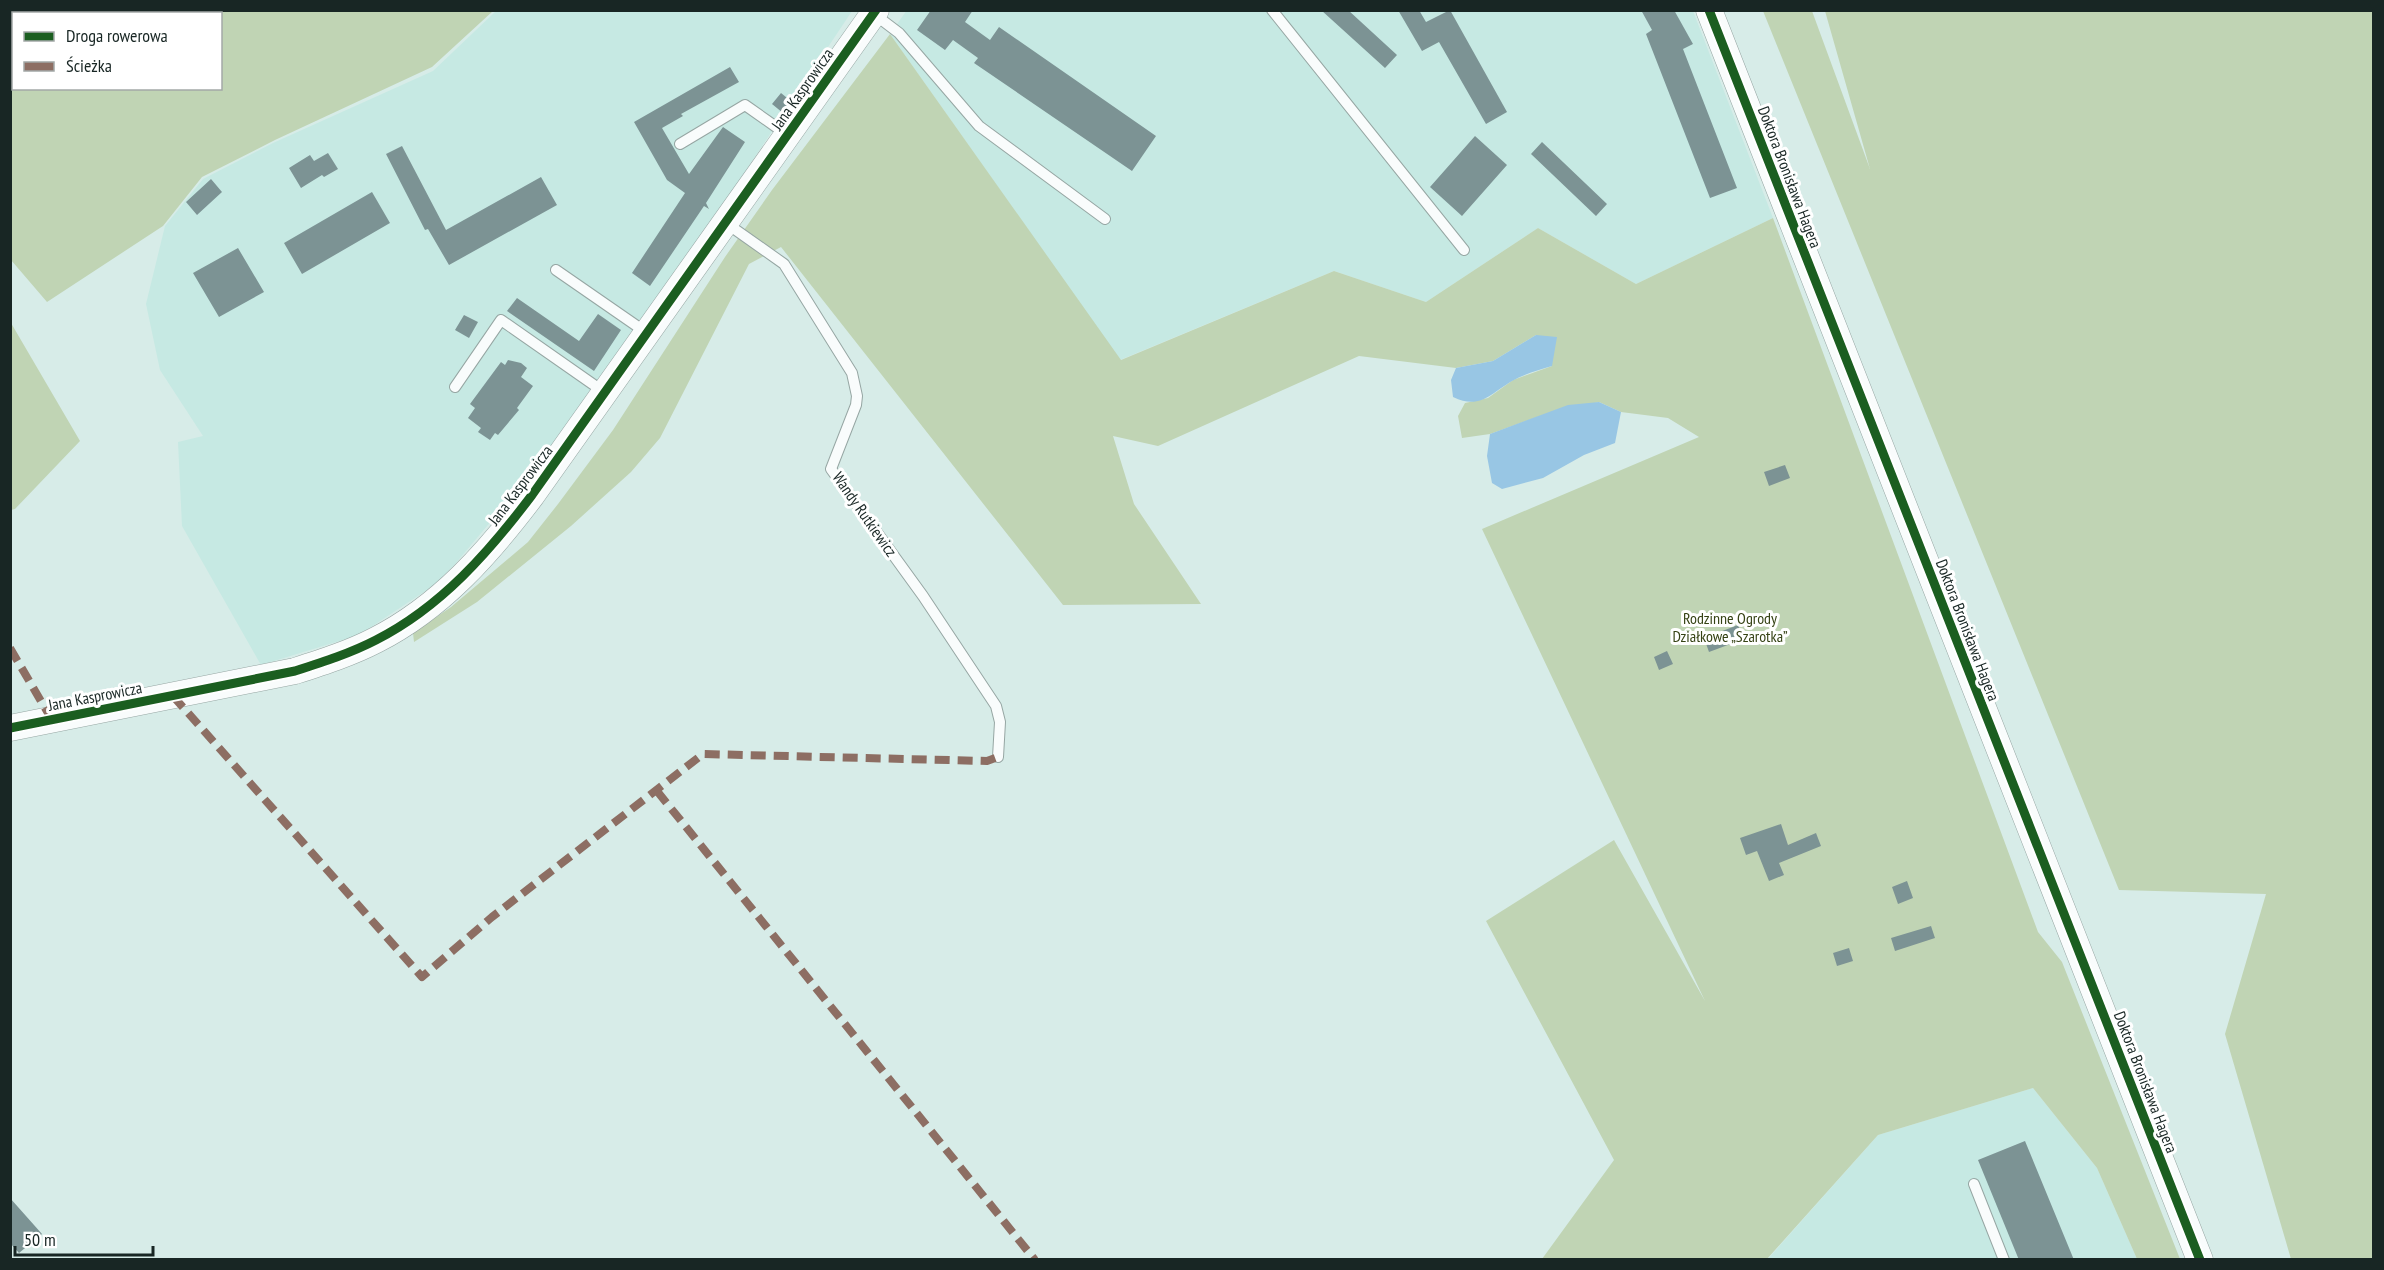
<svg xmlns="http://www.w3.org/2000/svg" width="2384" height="1270" viewBox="0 0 2384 1270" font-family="'PT Sans Narrow',sans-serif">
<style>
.built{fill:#c6e9e3}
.green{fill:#c0d4b4;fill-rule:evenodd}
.water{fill:#98c6e4}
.building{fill:#7c9394}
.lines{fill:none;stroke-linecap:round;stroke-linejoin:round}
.service-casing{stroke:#96a6a3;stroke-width:12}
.tertiary-casing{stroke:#96a6a3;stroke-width:27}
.service{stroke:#f9fcfc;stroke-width:10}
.tertiary{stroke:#f9fcfc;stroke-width:26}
.quiet{stroke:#8d6e63;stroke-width:8;stroke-dasharray:15 8;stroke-linecap:butt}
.cycleway-casing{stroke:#fff;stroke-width:13}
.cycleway{stroke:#1b5e20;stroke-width:9}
.labels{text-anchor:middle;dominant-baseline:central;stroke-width:6;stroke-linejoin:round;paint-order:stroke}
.street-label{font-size:16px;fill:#182624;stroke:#fff}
.park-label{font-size:16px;fill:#354214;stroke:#fff}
</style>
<rect width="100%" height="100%" fill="#d7ece8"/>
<!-- built -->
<path class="built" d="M907 10 1693 11 1773 218 1636 284 1538 228 1426 302 1334 271 1120 360 890 34Z
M496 11H852L593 400 526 475 493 519 455 564 433 586 359 635 261 665 182 526 178 442 203 436 160 370 146 304 165 226 203 179 273 143 433 71Z
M2033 1088 2097 1168 2137 1259 1767 1260 1878 1135Z"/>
<!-- green -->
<path class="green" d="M10 11 11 10 493 11 432 67 275 140 202 177 163 226 47 302 11 260ZM14 14H220V88H14Z
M1763 11H1812L1870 169 1825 11H2373V1259H2291L2225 1034 2266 894 2119 890Z
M890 34 1121 360 1334 271 1426 302 1538 228 1636 284 1773 218 2038 932 2062 962 2180 1259H2137L2097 1168 2033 1088 1878 1135 1767 1259H1542L1614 1160 1486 921 1614 840 1705 1001 1482 529 1699 437 1668 418 1621 412 1599 402 1543 415 1490 434 1462 438 1458 416 1465 403 1488 398 1513 380 1552 366 1536 335 1493 361 1456 368 1359 356 1158 446 1113 436 1134 504 1201 604 1063 605 781 247 749 264 660 438 631 472 571 526 477 602 414 642 413 633 451 607 528 542 558 504 613 430 725 257 772 190Z
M11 323 80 441 15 509 11 510Z"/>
<!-- water -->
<path class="water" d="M1536 335 1557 337 1552 366C1539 370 1524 374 1512 381 1490 394 1480 410 1453 397L1451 380 1456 368 1493 361Z
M1599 402 1621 412 1615 443 1584 455 1543 478 1502 489 1492 483 1487 456 1490 434 1568 405Z"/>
<!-- building -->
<path class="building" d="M931 10H973L965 22 990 40 999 27 1156 136 1132 171 974 63 978 58 953 40 945 50 917 30Z
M1321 10H1348L1397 55 1385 68Z
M1398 10H1419L1426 22 1450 10 1507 112 1486 124 1439 42 1422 51Z
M1641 10H1674L1693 44 1683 49 1737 188 1710 198 1646 34 1652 30Z
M730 67 739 82 681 114 683 116 662 128 689 174 723 127 745 142 706 203 709 209 704 206 650 286 632 273 685 193 667 180 634 122Z
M781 93 792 102 783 113 772 104Z
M1475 136 1507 165 1462 216 1430 187Z
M1542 142 1607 204 1596 216 1531 154Z
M402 146 446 230 541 177 557 205 449 265 428 229 425 230 386 154Z
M328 153 338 169 324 177 322 175 301 188 289 168 310 155 314 161Z
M211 179 222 192 197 215 186 202Z
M372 192 390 223 302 274 284 243Z
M238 248 264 292 219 317 193 273Z
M517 298 579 341 598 314 621 330 594 371 507 311Z
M464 315 478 322 469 338 455 330Z
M508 360 521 363 527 368 521 377 533 386 517 408 519 410 498 435 495 433 490 440 478 432 481 428 468 418 475 408 470 404 501 362 505 365Z
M1785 465 1790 478 1769 486 1764 472Z
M1738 625 1744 639 1709 652 1704 638Z
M1667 651 1673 664 1659 670 1654 657Z
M1781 824 1788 845 1816 833 1821 846 1779 863 1784 875 1769 881 1757 851 1746 855 1740 838Z
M1907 881 1913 898 1898 904 1892 887Z
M1931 926 1935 938 1895 951 1891 938Z
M1849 948 1853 961 1837 966 1833 953Z
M2025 1141 2074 1260H2019L1978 1160Z
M10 1198 42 1234 19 1253 10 1243Z"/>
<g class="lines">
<!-- service casing -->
<g class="service-casing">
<path id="service" d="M1272 10 1464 250
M874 14 899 33 979 126 1105 219
M680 144 745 105 779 129 789 133
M726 223 784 264 852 373 857 396 856 405 831 469 923 596 996 706 1000 722 998 757
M556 270 647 333
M455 387 501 320 604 392
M1974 1184 2004 1260"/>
</g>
<!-- tertiary casing -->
<g class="tertiary-casing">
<path id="tertiary" d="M1709 10 2200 1260
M10 728 295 671C323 662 351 653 376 640 441 607 489 552 532 495L876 10"/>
</g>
<!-- service -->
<use href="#service" class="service"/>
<!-- tertiary -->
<use href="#tertiary" class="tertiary"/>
<!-- quiet -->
<path class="quiet" d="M10 648 52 720
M173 696 422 977 492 917 703 754 987 761 998 757
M657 791 1035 1260"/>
<!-- cycleway casing -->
<g class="cycleway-casing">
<path id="cycleway" d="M1709 10 2200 1260
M10 728 295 671C323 662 351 653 376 640 441 607 489 552 532 495L876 10"/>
</g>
<!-- cycleway -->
<use href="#cycleway" class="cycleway"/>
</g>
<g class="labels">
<!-- street labels -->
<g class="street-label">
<text transform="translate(802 89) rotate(-55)">Jana Kasprowicza</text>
<text transform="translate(1790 177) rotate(69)">Doktora Bronisława Hagera</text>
<text transform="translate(520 485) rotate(-53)">Jana Kasprowicza</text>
<text transform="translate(865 514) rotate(55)">Wandy Rutkiewicz</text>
<text transform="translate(1968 630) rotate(69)">Doktora Bronisława Hagera</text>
<text transform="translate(95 696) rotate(-11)">Jana Kasprowicza</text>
<text transform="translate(2146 1082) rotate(69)">Doktora Bronisława Hagera</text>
</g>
<!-- park labels -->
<g class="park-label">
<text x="1730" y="618">Rodzinne Ogrody<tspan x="1730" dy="18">Działkowe „Szarotka”</tspan></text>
</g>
</g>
<!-- border -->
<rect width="2384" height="1270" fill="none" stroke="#182624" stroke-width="24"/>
<!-- legend -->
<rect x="12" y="12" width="210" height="78" fill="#ffffff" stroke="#a3a8a7" stroke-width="1.5"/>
<rect x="24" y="32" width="30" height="9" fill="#1b5e20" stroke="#a3a8a7" stroke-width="1.5"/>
<text x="66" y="42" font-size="18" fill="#182624">Droga rowerowa</text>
<rect x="24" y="62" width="30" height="9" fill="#8d6e63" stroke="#a3a8a7" stroke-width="1.5"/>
<text x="66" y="72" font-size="18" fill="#182624">Ścieżka</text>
<!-- scale -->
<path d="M15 1246v9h138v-9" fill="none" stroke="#182624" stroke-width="3"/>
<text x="24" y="1246" font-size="18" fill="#182624" stroke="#ffffff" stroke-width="4.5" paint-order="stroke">50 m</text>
</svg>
